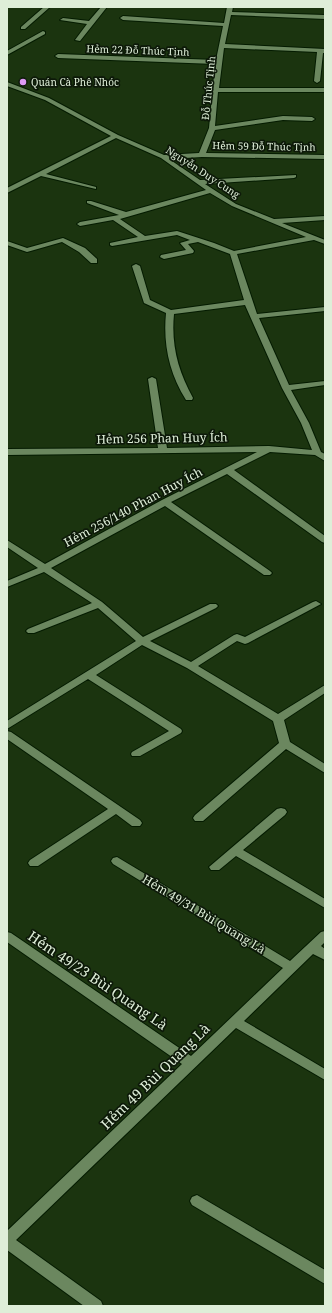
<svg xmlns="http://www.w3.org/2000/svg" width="332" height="1313" viewBox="0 0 332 1313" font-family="'Noto Serif',serif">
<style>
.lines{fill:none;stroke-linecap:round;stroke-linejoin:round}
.minor-casing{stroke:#041b00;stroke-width:2}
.minor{fill:#6b875f;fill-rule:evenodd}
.poi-dot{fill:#dc99f4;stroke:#0d1909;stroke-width:1.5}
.labels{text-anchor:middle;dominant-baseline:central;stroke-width:3.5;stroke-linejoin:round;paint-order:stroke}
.far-street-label{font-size:10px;fill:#deeed8;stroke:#0d1909}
.far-poi-label{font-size:10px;fill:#deeed8;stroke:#0d1909;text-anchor:start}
.street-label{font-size:12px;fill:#deeed8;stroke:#0d1909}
.near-street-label{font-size:14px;fill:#deeed8;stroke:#0d1909}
</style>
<rect width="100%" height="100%" fill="#1b340f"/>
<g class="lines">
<!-- minor casing -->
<g class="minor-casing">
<path id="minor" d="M44 7H50L25 29H21V27Z
M101 7H107L80 41 75 40 87 24 60 20 63 18 89 21Z
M227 7H233L232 12 325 15V19L231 15 225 44 325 49V53H323L320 81 317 83 314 81 317 52 224 48 219 88H325V92H218L215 126 283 116 312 117 315 119 312 121 283 120 215 130 206 153 325 155V159L202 157 169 159 200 180 296 175V177L294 178 205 184 236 204 274 219 325 216V220L282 223 325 240V244L314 240 237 254 257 314 325 307V311L259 318 289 385 325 381V385L291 390 309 423 321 452 325 454V461L315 455 270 452 234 470 325 536V543L322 542 227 474 171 502 270 571 272 573 270 575H264L165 506 51 568 102 602 143 637 210 604H216L218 606 216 608 150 641 191 662 234 635 237 634 245 637 313 602 316 601 321 604 248 643 245 644 237 641 198 666 278 714 325 685V693L284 720 290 742 325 764V773L286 749 203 821H195L193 818 195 815 279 743 273 721 187 668 142 645 96 675 181 729 182 731 181 733 140 756H132L131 754 132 752 169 731 88 679 7 729V721L136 641 98 608 34 633H28L26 631 28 629 92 603 44 572 7 587V581L38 568 7 547V540L45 564 162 500 257 452 7 455V449L158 448 148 379 152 377 156 379 167 448 269 446 312 450 301 423 282 388 245 305 174 314C171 345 178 371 193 398L192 400H186C169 373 163 344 166 313L144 303 132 266 136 264 140 266 150 300 171 310 244 300 230 254 198 242 188 244 194 251 193 253 164 259 160 257 161 255 186 250 180 243 190 240 177 235 112 246 110 245V243L138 237 113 220 80 226 77 224 80 222 119 215 87 203V201H91L126 212 206 190 161 158 116 138 46 174 96 187V189L41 176 7 193V188L111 136 45 100 7 86V82L49 98 118 135 164 155 199 153 209 128 215 64 58 58 55 56 58 54 216 60 223 26 123 20 120 18 123 16 224 23ZM210 193 232 206 306 237 234 251 214 243 177 231 145 236 120 219Z
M43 31 45 32V34L7 55V51Z
M63 238 85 248 97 259V263H91L79 252 62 242 27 252 7 245V241L27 248Z
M7 731 11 732 140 820 142 823 140 826H132L116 814 38 866H30L28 863 30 860 108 809 7 739Z
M281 808 285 809 287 812 285 815 243 850 325 899V908L236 856 219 870H211L209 867 277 809Z
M117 857 290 961 321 932 325 931V942L321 946 325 949V960L313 954 244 1021 325 1069V1080L236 1028 16 1240 101 1301 103 1306H84L7 1250V1231L182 1064 7 942V932L11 933 191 1056 283 968 113 864 111 861 113 858Z
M197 1195 325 1270V1284L192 1205 190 1201 192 1197Z"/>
</g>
<!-- minor -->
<use href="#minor" class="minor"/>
</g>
<!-- markers -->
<circle class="poi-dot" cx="23" cy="82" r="4"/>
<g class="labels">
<!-- far-street labels -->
<g class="far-street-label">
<text transform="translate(138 50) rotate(2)">Hẻm 22 Đỗ Thúc Tịnh</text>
<text transform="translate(208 88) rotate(-84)">Đỗ Thúc Tịnh</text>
<text transform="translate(264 146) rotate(1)">Hẻm 59 Đỗ Thúc Tịnh</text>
<text transform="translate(203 172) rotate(33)">Nguyễn Duy Cung</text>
</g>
<!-- far-poi labels -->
<g class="far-poi-label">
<text x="31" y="82">Quán Cà Phê Nhóc</text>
</g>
<!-- street labels -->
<g class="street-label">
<text transform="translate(162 438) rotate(-1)">Hẻm 256 Phan Huy Ích</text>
<text transform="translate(133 507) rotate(-28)">Hẻm 256/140 Phan Huy Ích</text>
<text transform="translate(204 914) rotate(31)">Hẻm 49/31 Bùi Quang Là</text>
</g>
<!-- near-street labels -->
<g class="near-street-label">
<text transform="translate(98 980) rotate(34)">Hẻm 49/23 Bùi Quang Là</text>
<text transform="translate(155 1076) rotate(-44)">Hẻm 49 Bùi Quang Là</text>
</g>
</g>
<!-- border -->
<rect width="332" height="1313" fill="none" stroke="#deeed8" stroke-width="16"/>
</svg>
